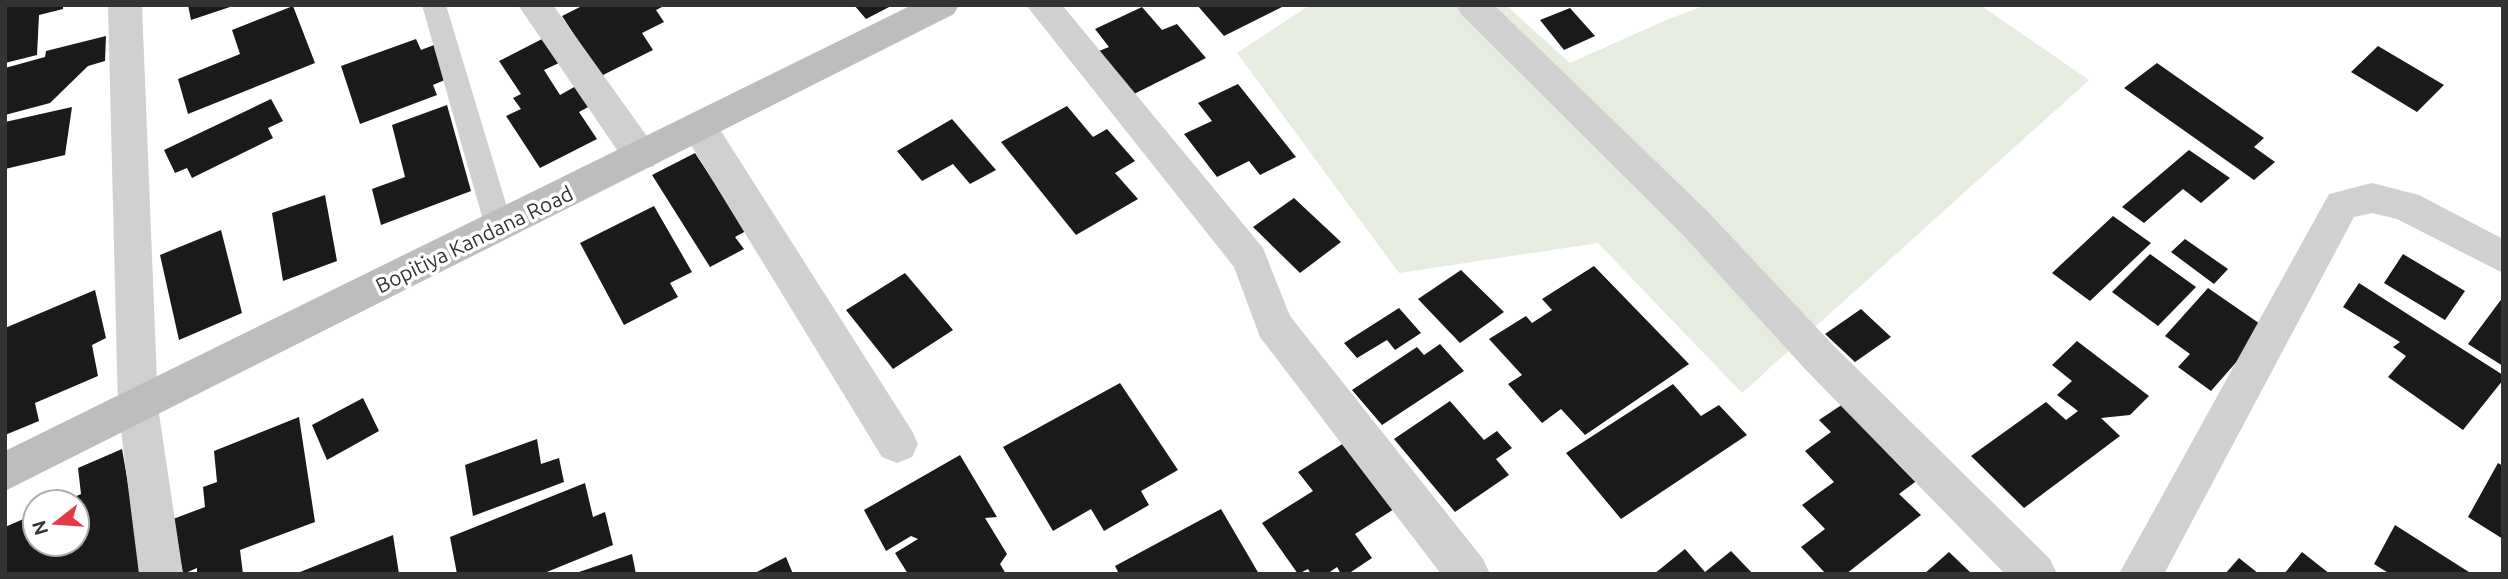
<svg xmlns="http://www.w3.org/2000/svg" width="2508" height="579" viewBox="0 0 2508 579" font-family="Ubuntu,sans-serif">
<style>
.green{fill:#e6ecdf}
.building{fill:#1a1a1a}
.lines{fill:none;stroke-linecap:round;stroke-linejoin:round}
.lane{fill:#d0d0d0;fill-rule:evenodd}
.street{fill:#d0d0d0;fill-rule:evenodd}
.secondary{fill:#bdbdbd;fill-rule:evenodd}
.labels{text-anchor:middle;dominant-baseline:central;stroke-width:7;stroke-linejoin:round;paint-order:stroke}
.street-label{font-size:21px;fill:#333;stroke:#fff}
</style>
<rect width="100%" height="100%" fill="#fff"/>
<!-- green -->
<path class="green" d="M1310 5H1506L1570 63 1664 21 1706 5H1980L2089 80 1742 393 1598 243 1399 273 1237 53Z"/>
<!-- building -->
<path class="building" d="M13 5H63V9L39 15 37 55 5 63V7Z
M188 5H233V6L191 20Z
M584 5H666L656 10 664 22 642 33 653 50 601 76 562 16Z
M854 5H893L866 19Z
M1197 5H1286L1224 36Z
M293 6 315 63 188 114 178 79 240 54 232 30Z
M1142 7 1162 30 1177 24 1206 58 1134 94 1099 51 1109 47 1095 29Z
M1570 8 1595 36 1564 50 1540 20Z
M106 36 105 61 88 66 50 103 5 115V68L45 57 46 51Z
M544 38 561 62 544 70 560 95 576 86 590 106 579 112 597 139 540 168 506 116 521 109 513 98 521 94 499 61Z
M416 39 421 50 434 45 447 79 433 85 437 95 360 124 341 66Z
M2378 46 2444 85 2417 112 2351 72Z
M2157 63 2264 138 2254 147 2275 162 2254 180 2124 88Z
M1238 84 1296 157 1260 175 1249 161 1217 177 1184 134 1212 121 1198 103Z
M271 99 283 121 268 128 273 138 192 178 187 168 175 173 164 150Z
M447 105 471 191 381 225 372 189 405 177 392 125Z
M1067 106 1093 137 1107 129 1135 161 1115 173 1138 199 1076 235 1001 142Z
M72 107 65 155 5 169V122Z
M952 119 996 170 970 184 953 164 922 181 897 151Z
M2189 150 2230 178 2201 203 2183 189 2144 223 2122 207Z
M695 153 746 231 735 237 744 249 710 267 652 175Z
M325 195 337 261 283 281 272 213Z
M1294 198 1341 242 1300 273 1253 227Z
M654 206 692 272 670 283 678 297 624 325 580 243Z
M2113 216 2151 243 2090 301 2052 273Z
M221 230 242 313 179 340 160 255Z
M2185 239 2228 269 2214 284 2171 252Z
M2150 254 2196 287 2158 326 2112 292Z
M2403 254 2465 291 2445 320 2384 283Z
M1594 266 1689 364 1585 435 1561 409 1542 423 1508 384 1522 375 1489 339 1526 316 1532 323 1552 310 1542 299Z
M1461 270 1504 312 1460 343 1418 299Z
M905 273 953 330 893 369 846 310Z
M2359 283 2503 375V380L2463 430 2388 377 2406 356 2393 347 2400 342 2343 307Z
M2208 288 2266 328 2211 391 2178 367 2190 354 2165 336Z
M95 290 106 338 92 345 98 376 35 403 39 421 5 435V328Z
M2503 297V366L2468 344Z
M1399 308 1421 333 1395 350 1387 340 1357 358 1344 343Z
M1861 309 1891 337 1855 362 1825 334Z
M2077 341 2149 396 2130 415 2101 418 2120 436 2024 508 1971 456 2046 402 2066 420 2078 411 2057 395 2072 381 2052 365Z
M1440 344 1464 371 1382 425 1352 390 1417 347 1424 355Z
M1120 383 1178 470 1141 491 1149 505 1104 531 1091 509 1053 531 1003 447Z
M1673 384 1701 416 1719 405 1747 435 1621 519 1566 453Z
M363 398 379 431 327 460 312 425Z
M1450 401 1484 440 1497 431 1512 448 1496 459 1509 475 1455 512 1394 439Z
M1843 404 1919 479 1899 494 1921 515 1846 574H1826L1801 547 1825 529 1802 505 1834 482 1805 451 1831 432 1819 420Z
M299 417 315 522 240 550 243 574H197V568L183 574 173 519 205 507 203 487 217 482 214 451Z
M537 439 541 464 559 458 564 482 473 516 465 465Z
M1344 443 1405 502 1355 534 1372 558 1348 574H1341L1337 567 1327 574H1311L1308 569 1298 574 1262 523 1313 491 1298 472Z
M122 449 144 574H5V527L35 514V544H77V502H63L81 494 78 468Z
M960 455 997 517 985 518 1007 554 1000 564 1006 574H908L895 553 918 539 911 536 886 551 864 510Z
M2498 463 2503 466V539L2468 517Z
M585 483 593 517 605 512 613 545 542 574H457L450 537Z
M1221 509 1259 574H1119L1115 566Z
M2395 525 2472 574H2390L2374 564Z
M393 535 399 574H295Z
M1685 549 1705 572 1731 551 1753 574H1654Z
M1949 552 1972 574H1924Z
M2302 552 2330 574H2284Z
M632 554 636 574H576V573Z
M786 557 793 574H753Z
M2239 558 2259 574H2225Z"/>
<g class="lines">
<!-- lane -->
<path class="lane" d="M422 5H446L513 227 509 235 499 238 489 235 485 227Z"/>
<!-- street -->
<path class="street" d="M108 5H142L158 407 183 574H139L118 407Z
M518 5H553L654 146 659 156 654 166 641 170 628 166Z
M1026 5H1062L1263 248 1290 316 1483 559 1490 574H1441L1260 337 1234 267Z
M1456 5H1494L1709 213 1833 345 2050 559 2057 574H2005L1805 369 1683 235 1461 14Z
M699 113 712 117 912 431 918 444 912 457 897 463 882 457 686 137 681 127 686 117Z
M2372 183 2419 195 2503 239V273L2397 219 2372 213 2354 217 2164 574H2119L2329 194Z"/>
<!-- secondary -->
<path class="secondary" d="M912 5H959L954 14 5 491V451Z"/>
</g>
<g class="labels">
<!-- street labels -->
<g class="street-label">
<text transform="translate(474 239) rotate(-26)">Bopitiya Kandana Road</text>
</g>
</g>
<!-- border -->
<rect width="2508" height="579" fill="none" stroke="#333333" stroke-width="14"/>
<!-- north arrow -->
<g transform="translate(56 523) rotate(253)"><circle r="33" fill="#ffffff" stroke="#adadad" stroke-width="2"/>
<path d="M0-5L12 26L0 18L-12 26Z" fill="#e63946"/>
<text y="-10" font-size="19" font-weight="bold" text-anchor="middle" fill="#333333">N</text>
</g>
</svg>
